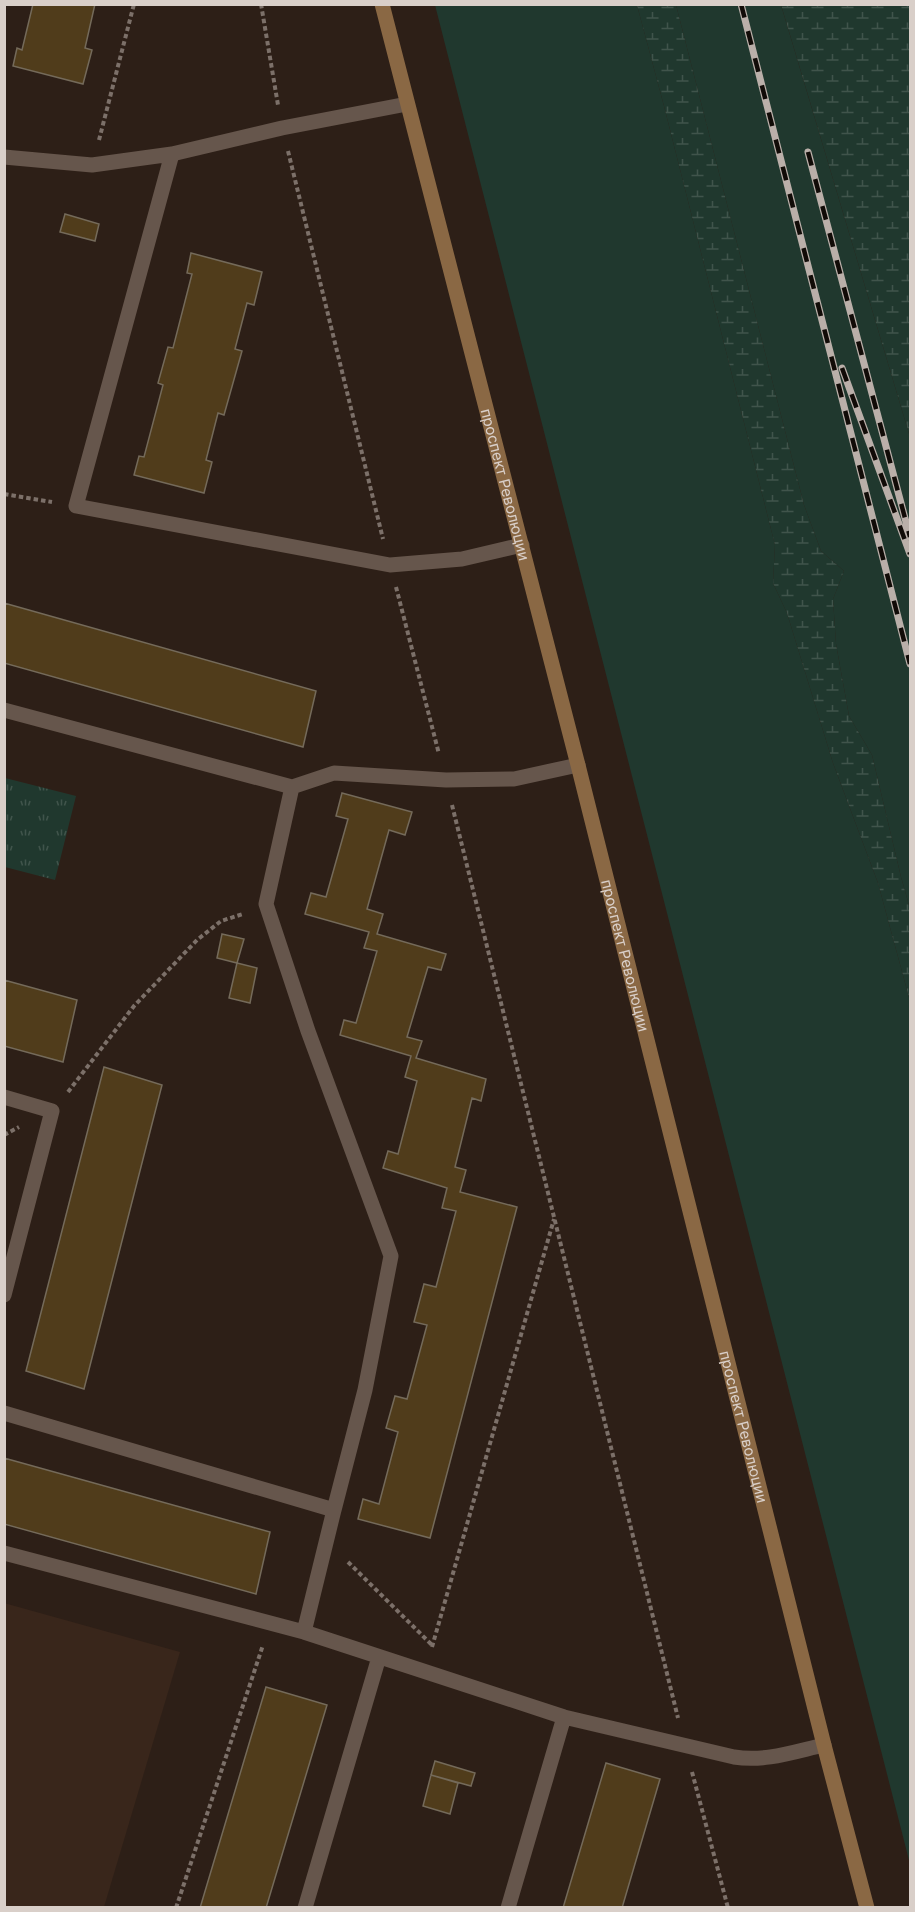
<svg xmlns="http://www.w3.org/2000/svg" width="915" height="1912" viewBox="0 0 915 1912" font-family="Inter,sans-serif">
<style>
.built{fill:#39261b}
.grass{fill:#20382e}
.wetland{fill:url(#wetland-marsh)}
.park{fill:url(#park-tufts)}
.building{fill:#503c1b;stroke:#746a5a;stroke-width:1.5}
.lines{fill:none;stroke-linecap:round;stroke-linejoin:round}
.path{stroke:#7c7069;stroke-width:4;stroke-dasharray:4.5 3;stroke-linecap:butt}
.lane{stroke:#66564c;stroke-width:15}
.secondary{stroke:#8a6844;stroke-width:15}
.rail-casing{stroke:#baafa9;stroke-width:7}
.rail{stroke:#110b07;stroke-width:4.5;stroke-dasharray:14;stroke-linecap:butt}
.labels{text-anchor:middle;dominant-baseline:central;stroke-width:4.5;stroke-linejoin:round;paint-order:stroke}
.street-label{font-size:15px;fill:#d9cfc9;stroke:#110b07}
</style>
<defs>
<pattern id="wetland-marsh" width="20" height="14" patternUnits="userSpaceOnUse" patternTransform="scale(1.5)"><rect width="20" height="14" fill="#20382e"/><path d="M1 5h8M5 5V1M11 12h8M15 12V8" fill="none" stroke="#40544b"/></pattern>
<pattern id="park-tufts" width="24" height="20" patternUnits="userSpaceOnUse" patternTransform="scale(1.5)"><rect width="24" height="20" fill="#20382e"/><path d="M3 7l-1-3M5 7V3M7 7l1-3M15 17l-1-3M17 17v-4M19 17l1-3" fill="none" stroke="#40544b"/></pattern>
</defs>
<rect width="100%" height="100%" fill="#2d1f17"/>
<!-- built -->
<path class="built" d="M4 1603 180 1652 104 1907H5Z"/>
<!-- grass -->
<path class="grass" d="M435 5H637L664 106 775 545 773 583 787 613 833 763 878 883 910 1001V1864Z
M676 5H781L910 437V909L901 877 872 755 849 716 836 644 833 599 844 571 821 551 804 505Z"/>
<!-- wetland -->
<path class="wetland" d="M637 5H676L804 505 821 551 844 571 833 599 836 644 849 716 872 755 901 877 910 909V1001L878 883 833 763 787 613 773 583 775 545 664 106Z
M781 5H910V437L782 8Z"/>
<!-- park -->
<path class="park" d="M5 778 76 796 55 880 5 867Z"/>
<!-- building -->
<path class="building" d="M33 4H95L85 48 92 50 83 84 13 66 17 48 22 50Z
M65 214 99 224 95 241 60 232Z
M191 253 262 272 254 305 247 303 235 349 242 351 224 415 218 413 206 460 212 462 204 493 134 475 139 456 144 457 163 385 158 383 168 347 173 348 192 274 187 273Z
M4 603 316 691 303 747 4 663Z
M342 793 412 812 405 835 389 830 367 909 383 914 377 934 446 954 441 970 428 967 407 1037 422 1041 416 1058 486 1079 481 1101 472 1098 455 1167 466 1170 460 1192 517 1207 430 1538 358 1519 363 1499 379 1504 398 1432 386 1428 395 1396 407 1399 427 1325 414 1322 424 1284 436 1287 456 1211 442 1208 447 1188 383 1168 388 1151 398 1154 417 1081 405 1077 411 1056 340 1035 344 1020 356 1023 377 951 364 948 369 932 305 914 311 893 326 897 348 819 336 816Z
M222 934 244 939 237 963 217 958Z
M237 963 257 968 250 1003 229 998Z
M4 980 77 1000 63 1062 4 1046Z
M104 1067 162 1085 84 1389 26 1371Z
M4 1458 270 1532 256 1594 4 1524Z
M266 1687 327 1705 266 1908H200Z
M435 1761 475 1773 471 1786 431 1775Z
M606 1763 660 1779 622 1908H563Z
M431 1775 458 1783 450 1814 423 1806Z"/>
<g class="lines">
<!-- path -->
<path class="path" d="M261 4 278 105
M99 140 134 4
M288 151 383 539
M4 494 52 502
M396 587 439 754
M452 805 678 1718
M68 1092 134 1006 197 940 221 921 243 914
M4 1135 19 1127
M348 1562 432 1645
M432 1647 554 1219
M692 1772 728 1908
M176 1908 263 1645"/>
<!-- lane -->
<path class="lane" d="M172 154 282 128 407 104
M4 157 92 165 172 154 76 506 390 565 462 559 522 545
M4 710 292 787
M4 1097 52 1111 4 1295
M4 1413 334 1510 304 1632
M334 1510 365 1390 391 1256 308 1031 266 904 292 787 334 773 446 780 514 779 578 765
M4 1553 304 1632 564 1717 734 1757C765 1762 793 1752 824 1745
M305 1908 379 1657
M508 1908 564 1717"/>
<!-- secondary -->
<path class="secondary" id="s1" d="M382 4 578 765 824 1745 867 1908"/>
<!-- rail casing -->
<g class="rail-casing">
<path id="rail" d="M741 4 910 664
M808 152 910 537
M842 368 910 554"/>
</g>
<!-- rail -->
<use href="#rail" class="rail"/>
</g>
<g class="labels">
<!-- street labels -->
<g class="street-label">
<text stroke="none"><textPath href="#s1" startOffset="496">проспект Революции</textPath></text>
<text stroke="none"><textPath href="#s1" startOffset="982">проспект Революции</textPath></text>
<text stroke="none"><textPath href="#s1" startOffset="1468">проспект Революции</textPath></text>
</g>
</g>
<!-- border -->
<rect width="915" height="1912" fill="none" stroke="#d9cfc9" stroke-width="12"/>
</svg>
